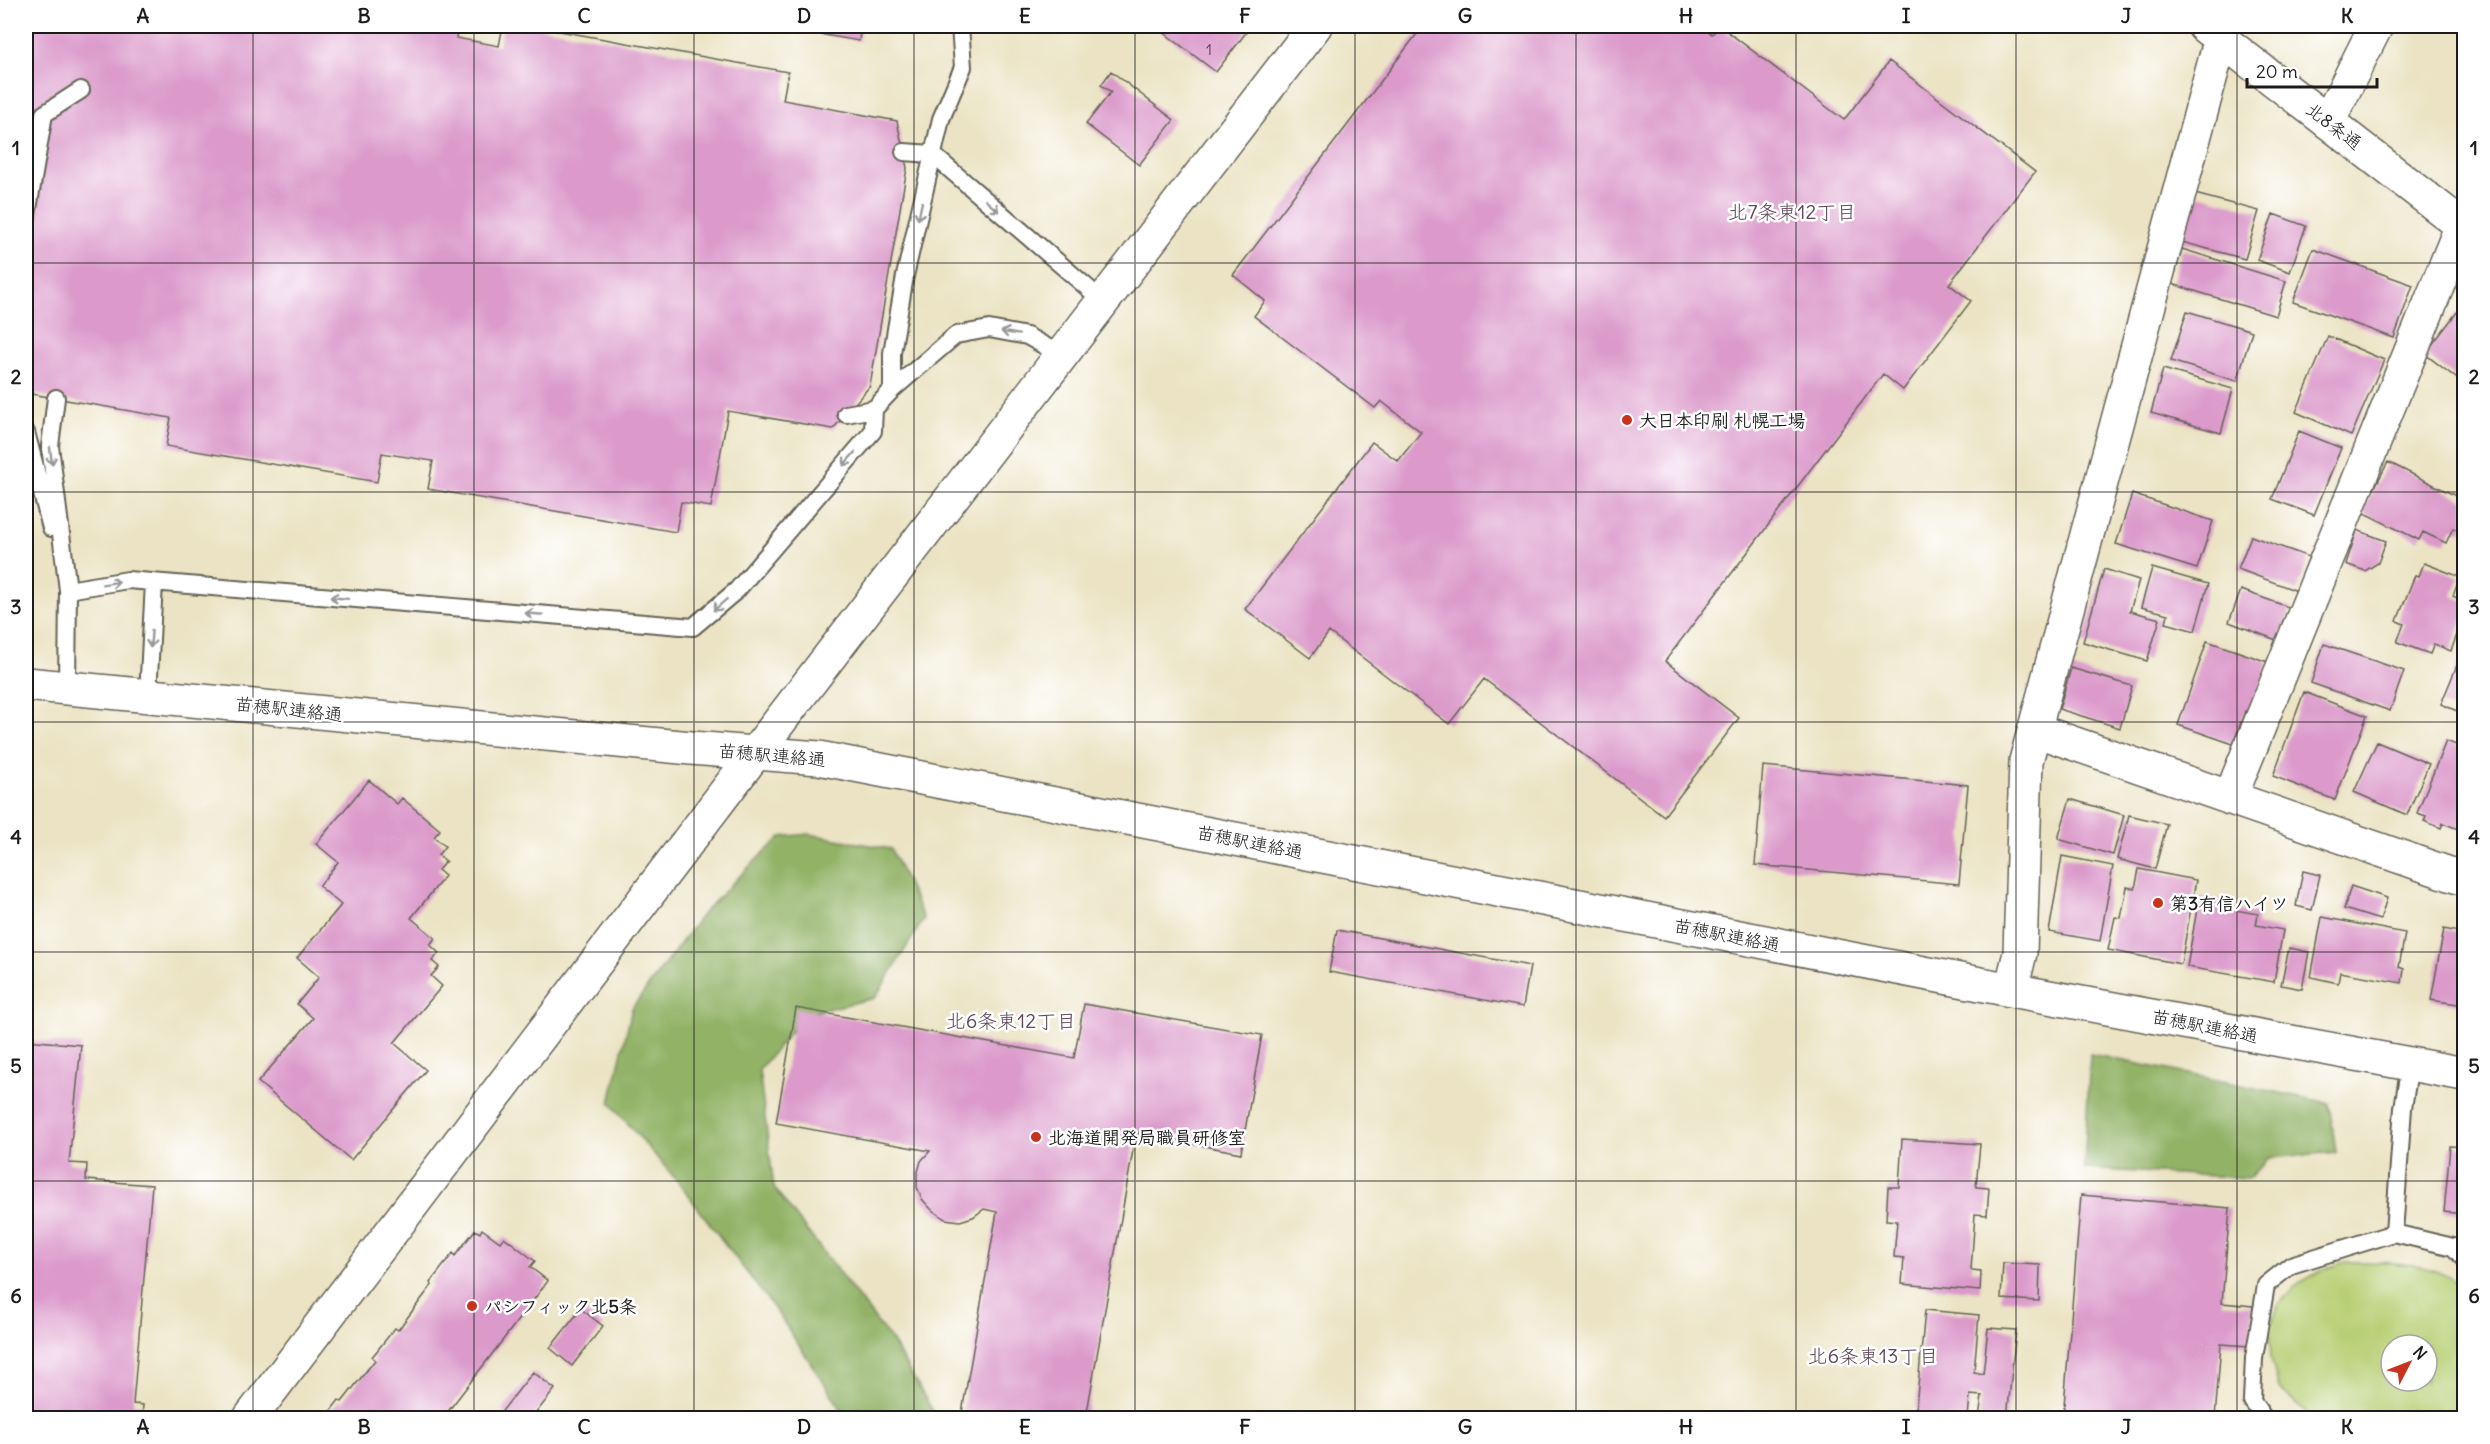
<svg xmlns="http://www.w3.org/2000/svg" width="2490" height="1444" viewBox="0 0 2490 1444" font-family="Delius,'Klee One',sans-serif">
<style>
.green{fill:#b8cf74;stroke:#6a7648;stroke-width:1.5;fill-rule:evenodd}
.forest{fill:#92b266;stroke:#576741;stroke-width:1.5}
.building{fill:#db9aca}
.lines{fill:none;stroke-linecap:round;stroke-linejoin:round}
.service-casing{stroke:#646256;stroke-width:20}
.minor-casing{stroke:#646256;stroke-width:36}
.tertiary-casing{stroke:#646256;stroke-width:36}
.service{stroke:#fff;stroke-width:16}
.minor{stroke:#fff;stroke-width:33}
.tertiary{stroke:#fff;stroke-width:33}
.oneway{stroke:#999}
.grid{fill:none;stroke:#1c1c1c;stroke-width:1.5;stroke-opacity:0.55}
.poi-dot{fill:#c8321e;stroke:#fff;stroke-width:2}
.labels{text-anchor:middle;dominant-baseline:central;stroke-width:5;stroke-linejoin:round;paint-order:stroke}
.number-label{font-size:15px;fill:#4c3c48}
.street-label{font-size:18px;fill:#1c1c1c;stroke:#fff}
.poi-label{font-size:18px;font-weight:bold;fill:#1c1c1c;stroke:#fff;text-anchor:start}
.neighbourhood-label{font-size:20px;fill:#5f4859;stroke:#fff}
.neatline{fill:none;stroke:#1c1c1c;stroke-width:2}
.grid-label{font-size:20px;text-anchor:middle;font-weight:bold;fill:#1c1c1c}
</style>
<rect width="100%" height="100%" fill="#fff"/>
<filter id="ink" filterUnits="userSpaceOnUse"><feTurbulence type="fractalNoise" baseFrequency=".0167" numOctaves="2"/><feDisplacementMap in="SourceGraphic" scale="12" xChannelSelector="R" yChannelSelector="G"/><feConvolveMatrix kernelMatrix="1 2 1 2 8 2 1 2 1" color-interpolation-filters="sRGB"/></filter>
<filter id="wash" filterUnits="userSpaceOnUse"><feTurbulence type="fractalNoise" baseFrequency=".008" numOctaves="4" result="noise"/><feDisplacementMap in="SourceGraphic" scale="24" xChannelSelector="R" yChannelSelector="G"/><feGaussianBlur stdDeviation="1.35" result="paint"/><feColorMatrix in="noise" values="0 0 0 0 0 0 0 0 0 0 0 0 0 0 0 0 0 1.4 0 .05"/><feComposite in="paint" operator="in"/></filter>
<g filter="url(#wash)">
<rect width="100%" height="100%" fill="#ebe3c3"/>
<!-- green -->
<path class="green" d="M2345 1262C2383 1262 2437 1260 2464 1289V1407L2452 1418H2313L2279 1388 2271 1358 2269 1327 2280 1303 2299 1283 2327 1268ZM2391 1345H2427V1381H2391Z"/>
<!-- forest -->
<path class="forest" d="M809 834 891 849 924 919 875 998 805 1014 759 1070 774 1188 891 1340 937 1418H847L779 1315 679 1183 610 1103 632 1008 704 912 754 862 781 837Z
M2090 1054 2329 1103 2336 1152 2269 1158 2250 1178 2084 1169Z"/>
<g id="blocks">
<!-- building -->
<path class="building" d="M26 26H458L456 38 499 46 503 26H532L788 72 783 100 897 121 907 168 870 386 833 429 728 411 711 507 681 502 676 532 428 489 433 461 382 453 377 482 166 446 171 418 26 393Z
M772 26H861L859 41Z
M1155 26H1251L1216 72Z
M1423 26H1701L1712 34 1720 26 1844 120 1889 61 2035 172 1949 284 1971 301 1903 390 1883 374 1665 661 1739 718 1664 816 1484 679 1449 724 1329 632 1310 658 1245 609 1372 442 1398 461 1421 432 1381 401 1375 408 1254 316 1265 301 1233 275Z
M1111 71 1174 120 1139 165 1086 124 1111 92 1101 85Z
M2195 194 2259 211 2245 259 2182 242Z
M2273 214 2306 226 2290 272 2257 260Z
M2182 249 2286 281 2276 316 2172 284Z
M2313 249 2413 285 2394 338 2293 302Z
M2187 311 2252 331 2237 381 2171 361Z
M2457 312 2464 317V384L2425 354Z
M2328 336 2384 360 2351 436 2296 412Z
M2163 369 2233 389 2221 433 2151 413Z
M2299 431 2341 448 2314 515 2272 499Z
M2388 462 2464 500V527L2462 532 2453 528 2446 543 2423 532 2419 540 2362 512Z
M2132 494 2213 521 2197 569 2116 544Z
M2357 530 2386 541 2378 563 2365 571 2346 564Z
M2251 536 2309 557 2297 591 2238 569Z
M2424 563 2460 577 2453 596 2464 601V615L2451 651 2434 644 2430 654 2397 642 2404 624 2397 621 2415 575 2419 576Z
M2152 568 2208 584 2195 631 2166 623 2168 614 2141 607Z
M2104 569 2139 580 2130 611 2160 619 2147 661 2083 642Z
M2241 590 2291 608 2279 641 2229 622Z
M2207 641 2268 662 2251 713 2245 711 2233 744 2178 725Z
M2324 644 2404 671 2390 711 2311 683Z
M2460 658 2464 660V714L2441 704Z
M2071 668 2132 686 2120 728 2059 709Z
M2304 692 2367 716 2335 800 2273 776Z
M2446 741 2464 748V814L2458 829 2443 823 2441 828 2424 821 2426 816 2417 813Z
M2377 742 2429 764 2407 815 2354 792Z
M1763 766 1968 785 1959 884 1755 865Z
M369 780 397 804 402 798 440 830 434 837 445 846 438 855 446 861 438 870 445 876 411 918 435 938 430 945 439 953 432 961 439 967 431 976 442 986 394 1043 426 1070 351 1160 258 1082 313 1018 297 1004 319 977 297 958 341 905 319 886 338 862 316 844Z
M2070 799 2124 815 2113 855 2058 839Z
M2129 815 2167 824 2155 869 2117 859Z
M2062 856 2113 866 2100 941 2049 932Z
M2139 869 2196 880 2181 964 2108 950 2115 917 2121 918 2127 887 2135 889Z
M2303 871 2320 875 2312 910 2296 906Z
M2351 886 2387 898 2380 920 2344 909Z
M2199 897 2225 901 2224 908 2258 914 2256 925 2283 930 2274 982 2187 967Z
M2322 917 2405 933 2399 967 2404 969 2402 983 2340 972 2338 983 2311 977Z
M2444 929 2464 933V1005L2431 1000Z
M1337 930 1530 966 1523 1007 1329 972Z
M2289 948 2309 952 2302 989 2281 985Z
M1084 1004 1262 1035 1241 1153 1136 1133 1086 1418H961L997 1212 984 1209 973 1217 960 1221 945 1219 932 1210 922 1199 917 1187V1175L921 1161 930 1151 776 1123 796 1008 1074 1058Z
M26 1040 81 1045 69 1163 87 1164 86 1180 152 1185 133 1404 143 1405 142 1418H26Z
M1902 1139 1980 1144 1976 1187 1989 1188 1987 1215 1975 1214 1971 1270 1981 1271 1980 1291 1902 1284 1904 1258 1894 1257 1897 1221 1886 1220 1888 1187H1899Z
M2450 1146 2464 1147V1214L2444 1212Z
M2081 1195 2230 1208 2222 1303 2253 1306 2250 1346 2221 1344 2215 1418H2063Z
M482 1229 500 1242 504 1237 535 1261 530 1267 548 1281 443 1418H325L339 1400 342 1402 375 1360 372 1357 395 1328 398 1330 432 1285 430 1283 453 1253 455 1256 475 1230 480 1233Z
M2003 1263 2040 1265 2039 1301 2001 1299Z
M581 1309 603 1326 572 1366 550 1348Z
M1925 1310 1979 1315 1974 1372 1983 1374 1988 1328 2016 1330 2007 1418H1979L1982 1396 1970 1395 1968 1418H1915Z
M533 1372 555 1389 532 1418H511L502 1411Z"/>
</g>
</g>
<g filter="url(#ink)">
<use href="#blocks" fill-opacity="0" stroke="#646256" stroke-width="1.5"/>
<g class="lines">
<!-- service casing -->
<g class="service-casing">
<path id="service" d="M904 152 932 154 1103 301
M26 221 44 114 81 90
M892 390V353L905 276 941 119 963 67 960 26
M56 398 50 446 68 590 67 688
M846 414 874 409 892 390 956 335 989 329 1027 336 1063 356
M26 432 51 528
M68 590 128 580 693 627 737 590 873 431 874 409
M148 695 154 583
M2394 1233 2403 1108 2410 1064
M2264 1418 2252 1401 2254 1358 2266 1285 2291 1265 2394 1233 2453 1247 2464 1258"/>
</g>
<!-- minor casing -->
<g class="minor-casing">
<path id="minor" d="M2328 122 2376 26
M2035 730 2464 879
M2230 798 2462 225
M2011 990 2020 953 2026 761 2221 38
M250 1418 756 752 1315 26"/>
</g>
<!-- tertiary casing -->
<g class="tertiary-casing">
<path id="tertiary" d="M2204 26 2464 227
M26 684 691 748 819 758 2011 990 2464 1074"/>
</g>
<!-- service -->
<use href="#service" class="service"/>
<!-- minor -->
<use href="#minor" class="minor"/>
<!-- tertiary -->
<use href="#tertiary" class="tertiary"/>
</g>
<!-- one-way arrows -->
<defs><path id="oneway-shaft" d="M-6 0H5M1.5-3L5.5 0L1.5 3" fill="none" stroke-width="1.6" stroke-linecap="round" stroke-linejoin="round" transform="scale(1.5)"/></defs>
<g class="oneway">
<use href="#oneway-shaft" transform="translate(992 206) rotate(41)"/>
<use href="#oneway-shaft" transform="translate(920 211) rotate(103)"/>
<use href="#oneway-shaft" transform="translate(1010 333) rotate(-170)"/>
<use href="#oneway-shaft" transform="translate(51 456) rotate(83)"/>
<use href="#oneway-shaft" transform="translate(849 459) rotate(131)"/>
<use href="#oneway-shaft" transform="translate(111 583) rotate(-9)"/>
<use href="#oneway-shaft" transform="translate(339 598) rotate(-175)"/>
<use href="#oneway-shaft" transform="translate(720 605) rotate(139)"/>
<use href="#oneway-shaft" transform="translate(534 614) rotate(-175)"/>
<use href="#oneway-shaft" transform="translate(151 639) rotate(94)"/>
</g>
</g>
<!-- grid -->
<path class="grid" d="M253 26V1418M474 26V1418M694 26V1418M914 26V1418M1135 26V1418M1355 26V1418M1576 26V1418M1796 26V1418M2016 26V1418M2237 26V1418M26 263H2464M26 492H2464M26 722H2464M26 952H2464M26 1181H2464"/>
<!-- markers -->
<g class="poi-dot">
<circle cx="1627" cy="420" r="6"/>
<circle cx="2158" cy="903" r="6"/>
<circle cx="1036" cy="1137" r="6"/>
<circle cx="472" cy="1306" r="6"/>
</g>
<g class="labels">
<!-- number labels -->
<g class="number-label">
<text x="1209" y="49">1</text>
</g>
<!-- street labels -->
<g class="street-label">
<text transform="translate(2334 126) rotate(37)">北8条通</text>
<text transform="translate(289 709) rotate(6)">苗穂駅連絡通</text>
<text transform="translate(772 755) rotate(5)">苗穂駅連絡通</text>
<text transform="translate(1250 842) rotate(11)">苗穂駅連絡通</text>
<text transform="translate(1727 935) rotate(11)">苗穂駅連絡通</text>
<text transform="translate(2205 1026) rotate(11)">苗穂駅連絡通</text>
</g>
<!-- poi labels -->
<g class="poi-label">
<text x="1639" y="420">大日本印刷 札幌工場</text>
<text x="2170" y="903">第3有信ハイツ</text>
<text x="1048" y="1137">北海道開発局職員研修室</text>
<text x="484" y="1306">パシフィック北5条</text>
</g>
<!-- neighbourhood labels -->
<g class="neighbourhood-label">
<text x="1792" y="211">北7条東12丁目</text>
<text x="1011" y="1020">北6条東12丁目</text>
<text x="1873" y="1355">北6条東13丁目</text>
</g>
</g>
<!-- margin -->
<rect width="2490" height="1444" fill="none" stroke="#fff" stroke-width="66"/>
<!-- north arrow -->
<g transform="translate(2409 1363) rotate(48)"><circle r="28" fill="#ffffff" stroke="#a4a4a4" stroke-width="1.5"/>
<path d="M0-4.5L10 22L0 15L-10 22Z" fill="#c8321e"/>
<text y="-9" font-size="16" font-weight="bold" text-anchor="middle" fill="#1c1c1c">N</text>
</g>
<!-- scale -->
<path d="M2247 78v9h130v-9" fill="none" stroke="#1c1c1c" stroke-width="3"/>
<text x="2256" y="78" font-size="18" fill="#1c1c1c" stroke="#ffffff" stroke-width="4.5" paint-order="stroke">20 m</text>
<rect x="33" y="33" width="2424" height="1378" class="neatline"/>
<g class="grid-label">
<text x="143" y="23">A</text>
<text x="364" y="23">B</text>
<text x="584" y="23">C</text>
<text x="804" y="23">D</text>
<text x="1025" y="23">E</text>
<text x="1245" y="23">F</text>
<text x="1465" y="23">G</text>
<text x="1686" y="23">H</text>
<text x="1906" y="23">I</text>
<text x="2126" y="23">J</text>
<text x="2347" y="23">K</text>
<text x="16" y="155">1</text>
<text x="2474" y="155">1</text>
<text x="16" y="384">2</text>
<text x="2474" y="384">2</text>
<text x="16" y="614">3</text>
<text x="2474" y="614">3</text>
<text x="16" y="844">4</text>
<text x="2474" y="844">4</text>
<text x="16" y="1073">5</text>
<text x="2474" y="1073">5</text>
<text x="16" y="1303">6</text>
<text x="2474" y="1303">6</text>
<text x="143" y="1434">A</text>
<text x="364" y="1434">B</text>
<text x="584" y="1434">C</text>
<text x="804" y="1434">D</text>
<text x="1025" y="1434">E</text>
<text x="1245" y="1434">F</text>
<text x="1465" y="1434">G</text>
<text x="1686" y="1434">H</text>
<text x="1906" y="1434">I</text>
<text x="2126" y="1434">J</text>
<text x="2347" y="1434">K</text>
</g>
</svg>
